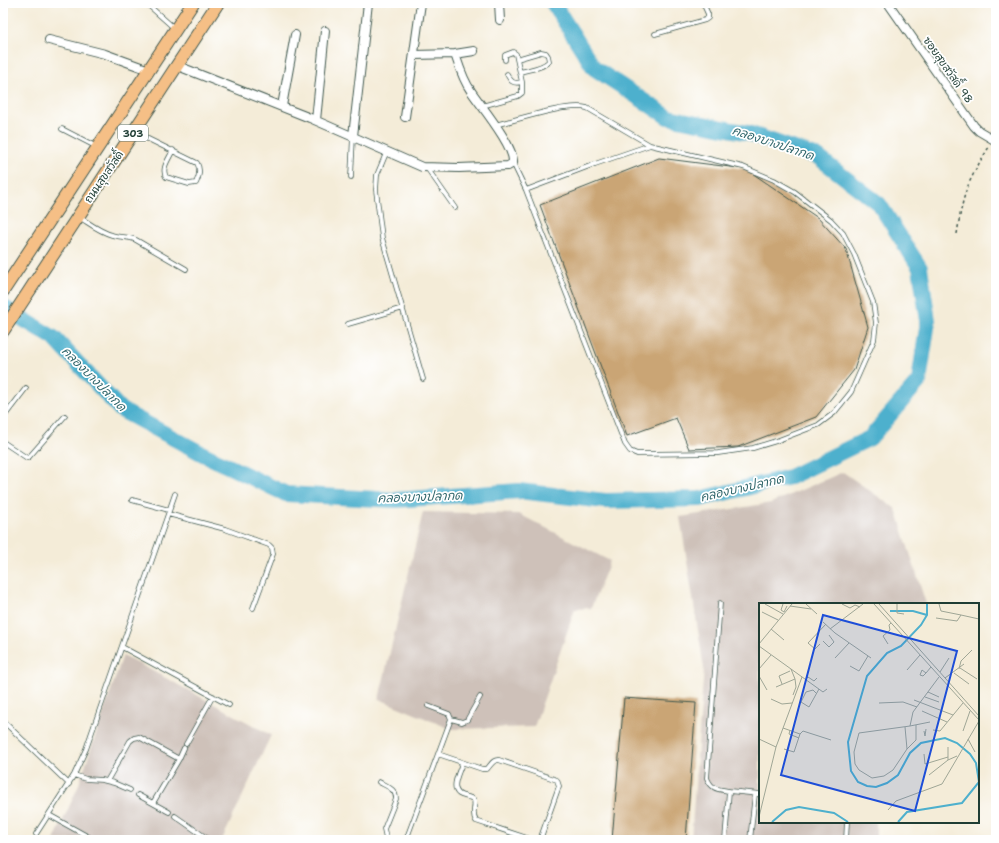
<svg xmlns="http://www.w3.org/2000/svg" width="999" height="843" viewBox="0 0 999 843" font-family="'Shantell Sans','Playpen Sans Thai',sans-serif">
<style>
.industrial{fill:#cec1b9}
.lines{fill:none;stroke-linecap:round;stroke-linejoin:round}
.river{stroke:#4eb0cd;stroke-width:16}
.building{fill:#caa574}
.service-casing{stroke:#3f574d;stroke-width:5.5}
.minor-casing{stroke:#3f574d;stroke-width:10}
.primary-casing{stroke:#3f574d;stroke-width:14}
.path{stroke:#3f574d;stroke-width:1.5;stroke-dasharray:3 3;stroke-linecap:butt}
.service{stroke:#fff;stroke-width:4}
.minor{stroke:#fff;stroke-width:8}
.primary{stroke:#f5bf86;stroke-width:12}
.labels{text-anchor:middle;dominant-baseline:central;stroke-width:3.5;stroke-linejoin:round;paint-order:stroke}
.shield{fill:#fff;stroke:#627771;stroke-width:1}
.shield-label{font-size:10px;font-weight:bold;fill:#1f3d34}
.street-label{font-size:11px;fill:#1f3d34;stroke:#fff}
.water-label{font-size:12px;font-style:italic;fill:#2f656a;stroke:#fff}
.inset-river{fill:none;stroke:#4eb0cd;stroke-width:2}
.inset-road{fill:none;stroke:#9fa696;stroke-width:1}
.view{fill:#1d4ed8;fill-opacity:0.15;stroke:#1d4ed8;stroke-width:2}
.inset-edge{fill:none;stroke:#1f3d34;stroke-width:2}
</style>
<rect width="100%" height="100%" fill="#fff"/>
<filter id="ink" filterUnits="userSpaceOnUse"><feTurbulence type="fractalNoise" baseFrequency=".025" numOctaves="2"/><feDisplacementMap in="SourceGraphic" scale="8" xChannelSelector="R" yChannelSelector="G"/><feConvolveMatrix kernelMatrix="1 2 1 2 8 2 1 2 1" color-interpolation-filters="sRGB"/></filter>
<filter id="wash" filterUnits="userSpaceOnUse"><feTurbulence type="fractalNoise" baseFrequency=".012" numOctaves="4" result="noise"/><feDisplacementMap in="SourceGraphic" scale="16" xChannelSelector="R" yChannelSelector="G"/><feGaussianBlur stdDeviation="0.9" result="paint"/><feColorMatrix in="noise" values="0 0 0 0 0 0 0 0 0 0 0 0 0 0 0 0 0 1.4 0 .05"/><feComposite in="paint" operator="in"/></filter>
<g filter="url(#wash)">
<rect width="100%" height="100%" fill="#f4ecd8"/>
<!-- industrial -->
<path class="industrial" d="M843 472 896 509 926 604H760V822H876V840H691L704 668 680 517 771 503Z
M423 512 519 514 610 561 591 608 575 609 534 727 451 729 379 699Z
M123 655 271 735 222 840H54L78 787Z"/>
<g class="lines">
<!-- river -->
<path class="river" d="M3 307 54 338 121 410 201 453 286 494 395 500 519 491 605 501 700 499 790 477 870 438 919 381 928 321 920 268 879 204 818 157 748 133 668 117 594 68 553 3"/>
</g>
<g id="blocks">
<!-- building -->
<path class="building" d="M659 158 746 169 818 218 846 249 868 327 854 370 816 417 738 447 689 449 676 418 627 436 540 205Z
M624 698 696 703 686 840H612Z"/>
</g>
</g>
<g filter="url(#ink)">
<use href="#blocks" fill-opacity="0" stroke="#3f574d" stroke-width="1"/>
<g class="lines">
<!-- service casing -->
<g class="service-casing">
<path id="service" d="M146 3 174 28
M655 34 705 20 708 18V14L703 3
M517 59 522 82
M505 60V55L513 52 516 54 517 59 541 52 546 53 548 56 549 61C542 69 529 69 520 72
M482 106 518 96 522 93V82C513 84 511 82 507 74
M495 125C517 120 566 103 587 108L650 145
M62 129 97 147
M136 133 197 163C201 170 199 177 196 183L189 184 166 177C161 168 169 159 173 150
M387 151 377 175 376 190 382 238 423 379
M513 163 526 190 625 444 630 451 637 454 718 453 753 448 776 441 818 425 834 413 851 392 874 340 876 323 873 302 854 254 843 233 831 220 795 192 774 180 743 167 650 145 595 164 526 190
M427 168 455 208
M351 177 353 136
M79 217C89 223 100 232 112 235 120 238 128 236 136 240L186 269
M348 324 403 308
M3 418 26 388
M3 442 27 458 29 457 65 416
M132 500 169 510
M168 514 225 529 269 545 272 548 273 554 253 608
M720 603 707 778C712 790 718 789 729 791L725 840
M122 647 229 705
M451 719 462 722 467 720 480 697
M3 721 69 784
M186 744 213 696
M438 754 482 769H487C491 765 493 759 499 760L557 780 559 786 541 837 538 840H533L476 821C471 813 476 808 474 800 470 796 463 797 459 794 450 787 460 771 462 763
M179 759 184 748
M74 775 86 779 102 780 114 783 130 790
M107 781 130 741 134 738 139 737 179 759 153 803
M379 782C388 787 396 789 396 799L384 829 386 838 390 840
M729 791 760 794
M138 795 169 812
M49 815 94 840
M175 816 205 837 207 840
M36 834 74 775 86 749 175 494
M406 840 451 719 449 714 428 706
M750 840 755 794
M846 840 847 822"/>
</g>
<!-- minor casing -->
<g class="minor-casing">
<path id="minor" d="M499 3 500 20
M888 3 974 126 979 131 996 141
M49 40 105 54 149 70
M414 55 455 54 474 51
M178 66 310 118 422 167 459 168 508 166 513 163C515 147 481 106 471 91 463 80 459 66 455 54
M282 106 295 35
M405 117 421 3
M316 120 325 31
M353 136 368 3"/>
</g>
<!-- primary casing -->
<g class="primary-casing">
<path id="primary" d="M3 291 193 3
M3 331 218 3"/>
</g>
<!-- path -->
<path class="path" d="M957 234C960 214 963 194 972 177 977 166 983 157 989 147"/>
<!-- service -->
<use href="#service" class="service"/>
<!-- minor -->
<use href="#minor" class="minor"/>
<!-- primary -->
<use href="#primary" class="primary"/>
</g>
</g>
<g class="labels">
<!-- shield labels -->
<rect class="shield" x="118" y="125" width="30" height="16" rx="3"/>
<g class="shield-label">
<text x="133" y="133">303</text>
</g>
<!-- street labels -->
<g class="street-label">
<text transform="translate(948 70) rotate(55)">ซอยสุขสวัสดิ์ 98</text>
<text transform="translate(104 177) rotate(-56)">ถนนสุขสวัสดิ์</text>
</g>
<!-- water labels -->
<g class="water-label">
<text transform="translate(773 143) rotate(18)">คลองบางปลากด</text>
<text transform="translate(94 379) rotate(45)">คลองบางปลากด</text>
<text transform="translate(742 488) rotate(-13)">คลองบางปลากด</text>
<text transform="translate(420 497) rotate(-2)">คลองบางปลากด</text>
</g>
</g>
<!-- overview -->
<g transform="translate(759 603)">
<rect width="220" height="220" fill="#f4ecd8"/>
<path class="inset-river" d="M131 8H154L168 12M13 219 27 207 40 204 75 210 89 219M139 219 148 209 203 200 220 179 217 160 211 151 198 140 186 135 162 140 151 150 139 172 128 180 117 184 108 183 99 179 92 168 89 139 108 73 128 50 142 43 162 22 168 12V1"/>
<path class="inset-road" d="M6 1 24 11M24 1 22 7 25 9 28 3M47 1 58 11M83 1 91 5 96 2 101 4M115 1 220 117M120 1 220 113M138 1V10L145 11M180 1 182 8 202 12M31 3 52 6M3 9 19 17M177 15 198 18 202 12 220 16M64 19 76 30 112 55M12 26 25 37M71 26 104 1M64 38 70 44 75 39 70 32M0 41 33 1M61 41 56 46 49 40 67 21M129 41 124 33 131 27 130 22 132 20M0 43 64 89 68 86M76 55 90 40M91 63 100 68 109 53M201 65 218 76M0 66 12 52M200 66 202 58 213 47M148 67 161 52M181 69 190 55M167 70 163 67 161 72 164 73 167 70 172 64M195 70 210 81M0 73 8 87M186 75 205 61M46 77 49 74 55 78 58 75M23 81 20 73 31 68M17 84 36 76 32 66M169 89 180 94M57 90 54 87 47 89 42 99 50 104 60 86M34 92 37 84 36 76M166 94 180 99M12 96 23 101 33 100M155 97 194 112M120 100 144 99 158 104M163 108 188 119M171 119 151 123 154 109 180 74M146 124 148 146 134 167 125 173 113 175 100 167 96 161 95 149 100 130 151 123M24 125 41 131 44 128 72 137M31 127 30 131 40 135M174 127 181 128 204 100M165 128 166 133 167 126M204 128 211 108M0 136 17 144M209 136 216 149M189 144V157L198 153M25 146 35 149 41 131M148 146 157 137V122M165 151 166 161 189 154M170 172 189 157M129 207 137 198 183 181 220 118M0 214 17 144 43 74"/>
<path class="view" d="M64 12 198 48 156 208 22 172Z"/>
<rect width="220" height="220" class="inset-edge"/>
</g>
<!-- margin -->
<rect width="999" height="843" fill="none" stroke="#fff" stroke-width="16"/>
</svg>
